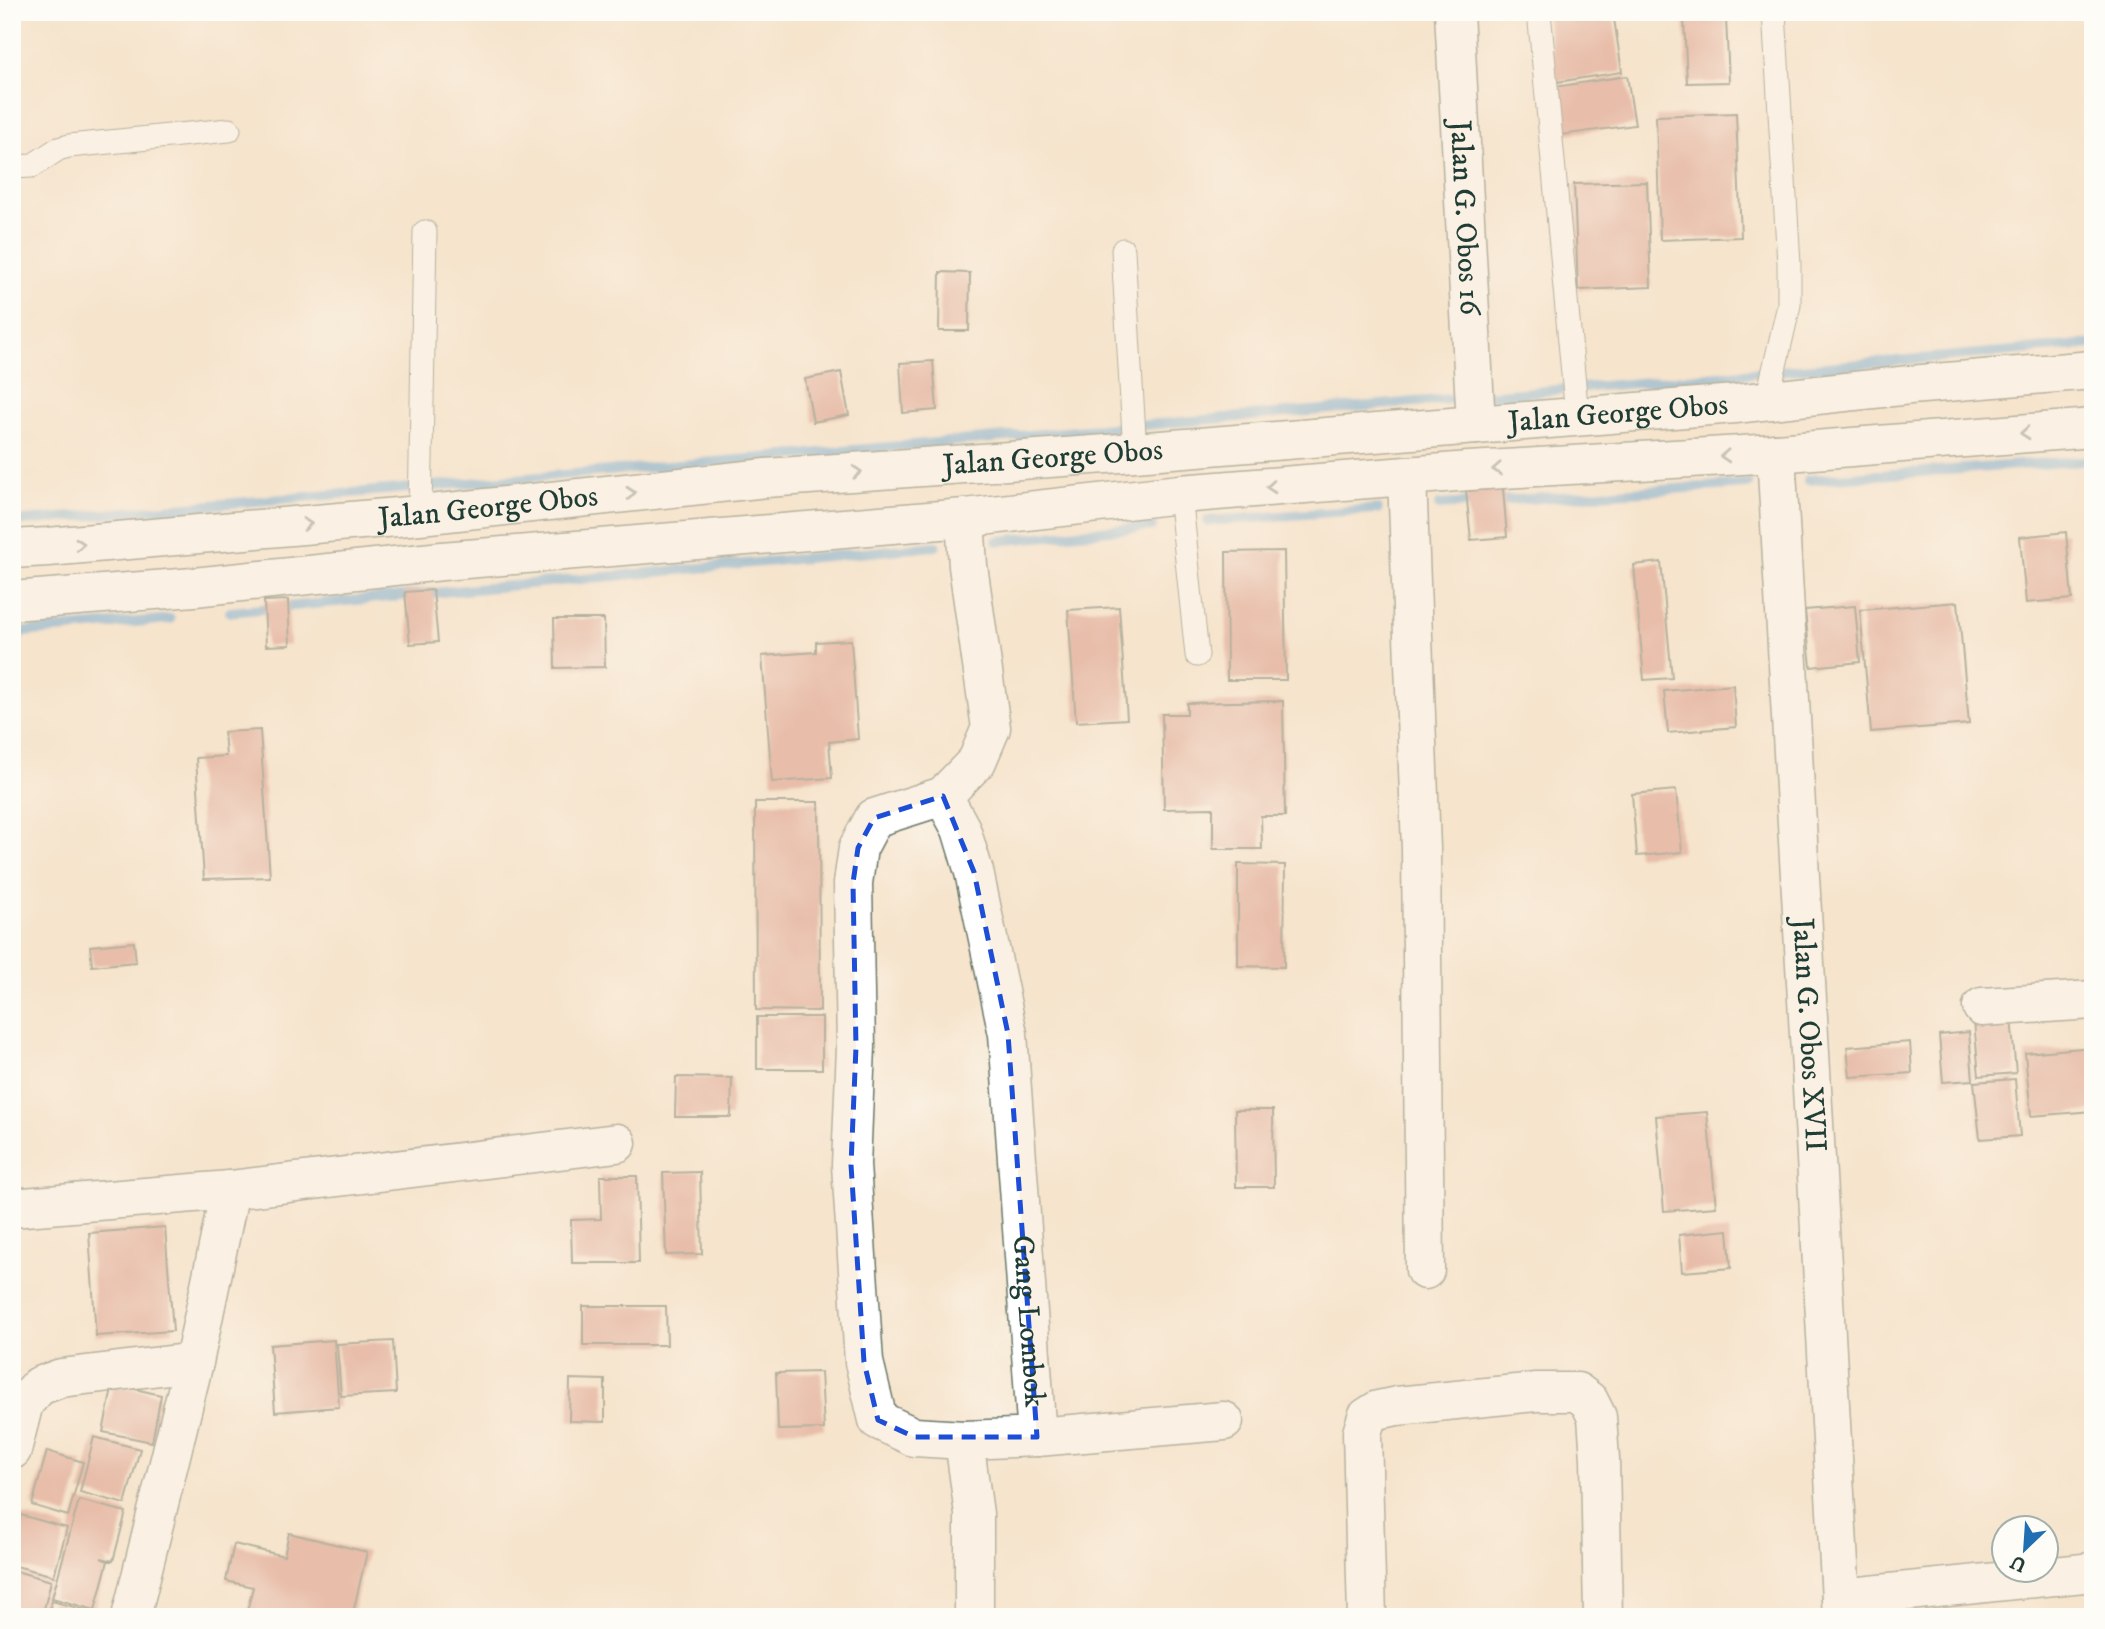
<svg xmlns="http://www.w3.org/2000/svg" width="2105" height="1629" viewBox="0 0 2105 1629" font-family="'IM FELL DW Pica',serif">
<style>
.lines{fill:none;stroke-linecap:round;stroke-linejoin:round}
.stream{stroke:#5fa2d3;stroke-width:10}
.building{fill:#d79081}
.service-casing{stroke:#6a7769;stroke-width:25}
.minor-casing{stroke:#6a7769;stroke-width:41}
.primary-casing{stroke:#6a7769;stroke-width:41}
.service{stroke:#fff;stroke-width:23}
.minor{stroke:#fff;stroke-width:38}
.primary{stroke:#fff;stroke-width:38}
.oneway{stroke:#8f9e9a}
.marked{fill:none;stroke:#1d4ed8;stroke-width:5;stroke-dasharray:14 9;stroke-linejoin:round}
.labels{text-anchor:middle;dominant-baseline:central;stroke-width:7;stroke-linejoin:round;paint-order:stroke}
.street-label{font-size:30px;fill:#1f3d34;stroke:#fdfcf7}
</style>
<rect width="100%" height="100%" fill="#fdfcf7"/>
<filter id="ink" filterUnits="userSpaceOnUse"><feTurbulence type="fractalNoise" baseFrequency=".0143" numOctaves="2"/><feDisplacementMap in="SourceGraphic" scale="14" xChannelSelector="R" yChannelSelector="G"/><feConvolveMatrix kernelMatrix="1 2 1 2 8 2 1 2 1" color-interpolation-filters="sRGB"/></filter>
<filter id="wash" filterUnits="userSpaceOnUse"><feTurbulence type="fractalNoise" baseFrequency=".00686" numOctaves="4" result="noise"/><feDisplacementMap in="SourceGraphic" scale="28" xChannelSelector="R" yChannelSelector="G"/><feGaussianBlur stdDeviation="1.57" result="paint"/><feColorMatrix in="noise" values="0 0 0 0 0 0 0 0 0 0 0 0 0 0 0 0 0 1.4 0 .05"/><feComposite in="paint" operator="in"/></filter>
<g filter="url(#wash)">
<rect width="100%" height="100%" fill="#f6e4cc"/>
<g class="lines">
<!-- stream -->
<path class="stream" d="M1808 480 2093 460
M1439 505 1748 484
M1208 521 1378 509
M12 522 2093 344
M997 541 1152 526
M230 612 936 546
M12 633 170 619"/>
</g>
<g id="blocks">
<!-- building -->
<path class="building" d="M1546 12H1613L1622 72 1557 82Z
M1726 19 1729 82 1687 83 1684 20Z
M1627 76 1635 125 1561 135 1554 87Z
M1736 113 1741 237 1660 240 1656 116Z
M1647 182 1651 287 1578 290 1574 184Z
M940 272 970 273 969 331H939Z
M933 361 937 410 903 413 900 363Z
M841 372 849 415 813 422 805 379Z
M1503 488 1507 537 1471 540 1466 491Z
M2066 532 2072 599 2026 603 2020 537Z
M1284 551 1286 680H1227L1226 552Z
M1661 562 1672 678 1644 680 1634 565Z
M433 590 438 642 410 644 405 592Z
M288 600 290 645 266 646 264 601Z
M1958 602 1969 724 1871 732 1860 610Z
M1855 606 1860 662 1811 667 1805 610Z
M1119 607 1127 719 1076 722 1068 610Z
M554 619H604L605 667 555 668Z
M851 640 858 739 829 742 832 778 772 782 762 656 816 652V642Z
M1733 685 1736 727 1668 733 1664 691Z
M1283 701 1285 816H1261L1262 849H1213V808L1164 809 1162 714H1187V703Z
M260 730 270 877 204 879 196 758 226 756 224 732Z
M1676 790 1682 852 1637 856 1632 794Z
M755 802H819L820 1011 756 1010Z
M1238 864 1285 865 1284 967 1238 966Z
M134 942 136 962 92 966 90 946Z
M757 1017H822V1069H757Z
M2011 1018 2016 1073 1979 1076 1974 1021Z
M1969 1032 1973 1080 1943 1082 1939 1035Z
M1910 1042 1912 1073 1850 1077 1847 1047Z
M2093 1047V1111L2031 1116 2025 1053Z
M676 1077 732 1078 731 1117H675Z
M2015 1079 2020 1136 1980 1139 1974 1082Z
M1235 1110H1273L1274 1187H1236Z
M1707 1112 1716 1207 1664 1211 1656 1116Z
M700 1172 702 1254 666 1255 663 1173Z
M600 1176H637L639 1263H572L571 1220 601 1219Z
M165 1227 173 1331 96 1336 89 1233Z
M1728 1230 1731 1268 1682 1272 1679 1235Z
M583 1306H666L667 1345H583Z
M334 1340 339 1407 275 1412 270 1345Z
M393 1341 396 1393 341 1396 337 1344Z
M821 1372 824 1429 778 1430 776 1373Z
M570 1379 605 1380V1422L569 1421Z
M113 1384 161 1395 152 1442 103 1432Z
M94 1437 140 1449 125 1504 80 1492Z
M47 1451 83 1462 68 1516 32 1505Z
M79 1500 126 1512 113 1561 101 1558 108 1561 95 1610 52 1598Z
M21 1515 67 1528 54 1576 12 1565V1547Z
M289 1533 367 1552 352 1617 246 1615 253 1587 226 1581 234 1544 284 1556Z
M12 1570 51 1581 42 1617H12Z
M52 1601 101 1614 100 1617H47Z"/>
</g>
</g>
<g filter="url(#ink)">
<use href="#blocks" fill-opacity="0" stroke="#6a7769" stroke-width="2"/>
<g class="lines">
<!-- service casing -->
<g class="service-casing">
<path id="service" d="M1539 12 1577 416
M12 167 32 166 58 149 69 146 229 130
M1123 250 1135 452
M1767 400 1789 305V264L1774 12
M1180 494 1197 655
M420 515 425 232"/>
</g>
<!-- minor casing -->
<g class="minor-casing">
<g id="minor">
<path id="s1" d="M1454 12 1476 425"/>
<path id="s2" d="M1776 453 1842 1617"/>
<path d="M1407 476 1421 849 1425 1270"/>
<path id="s3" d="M943 796 961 829 974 872 1008 1034 1037 1437 964 1440 914 1437 878 1420 864 1362 851 1165 856 1047 853 883 858 848 874 818 943 796 977 761 991 728 968 566 965 518"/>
<path d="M1982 1007 2093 1000"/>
<path d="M230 1190 617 1143"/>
<path d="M12 1208 230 1190 194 1362 131 1617"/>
<path d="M1037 1437 1224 1421"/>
<path d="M964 1440 974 1514V1617"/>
<path d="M12 1450 24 1403 39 1386 61 1378 194 1362"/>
<path d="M1841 1598 2093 1572"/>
<path d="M1367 1617 1362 1433 1367 1417 1378 1410 1397 1406 1536 1392H1577L1589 1401 1597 1417 1600 1459 1603 1617"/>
</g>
</g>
<!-- primary casing -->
<g class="primary-casing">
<g id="primary">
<path id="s4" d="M12 549 48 547 420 515 766 478 1135 452 1476 425 1735 404 1910 385 2093 370"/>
<path d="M12 601 194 587 442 561 965 518 1180 494 1469 471 1776 453 2093 428"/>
</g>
</g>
<!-- service -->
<use href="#service" class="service"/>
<!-- minor -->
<use href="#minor" class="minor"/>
<!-- primary -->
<use href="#primary" class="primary"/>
</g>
<!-- one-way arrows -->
<defs><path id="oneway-chevron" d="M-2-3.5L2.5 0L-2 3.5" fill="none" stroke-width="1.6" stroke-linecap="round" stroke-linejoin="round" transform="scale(1.75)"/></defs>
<g class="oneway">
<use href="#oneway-chevron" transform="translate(2025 433) rotate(175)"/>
<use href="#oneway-chevron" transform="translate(1725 456) rotate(177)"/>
<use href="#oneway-chevron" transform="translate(1497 469) rotate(177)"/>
<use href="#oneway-chevron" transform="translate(857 472) rotate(-4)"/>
<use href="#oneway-chevron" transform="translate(1271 487) rotate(175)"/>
<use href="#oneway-chevron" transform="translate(631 493) rotate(-6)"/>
<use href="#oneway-chevron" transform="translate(307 524) rotate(-5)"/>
<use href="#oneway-chevron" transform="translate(80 544) rotate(-5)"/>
</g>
</g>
<!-- marked area -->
<path d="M0 0H2105V1629H0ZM943 796 974 872 1008 1034 1037 1437H914L878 1420 864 1362 851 1165 856 1047 853 883 858 848 874 818Z" fill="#f6e4cc" fill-opacity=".55" fill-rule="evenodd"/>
<path class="marked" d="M943 796 974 872 1008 1034 1037 1437H914L878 1420 864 1362 851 1165 856 1047 853 883 858 848 874 818Z"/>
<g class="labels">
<!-- street labels -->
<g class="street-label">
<text stroke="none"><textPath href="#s1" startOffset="206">Jalan G. Obos 16</textPath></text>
<text stroke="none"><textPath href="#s4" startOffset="1612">Jalan George Obos</textPath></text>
<text stroke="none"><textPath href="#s4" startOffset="1045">Jalan George Obos</textPath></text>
<text stroke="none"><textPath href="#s4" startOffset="478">Jalan George Obos</textPath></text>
<text stroke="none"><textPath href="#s2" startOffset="583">Jalan G. Obos XVII</textPath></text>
<text stroke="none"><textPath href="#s3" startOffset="536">Gang Lombok</textPath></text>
</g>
</g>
<!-- margin -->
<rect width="2105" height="1629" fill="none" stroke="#fdfcf7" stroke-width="42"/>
<!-- north arrow -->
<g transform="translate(2025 1549) rotate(205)"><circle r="33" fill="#fdfcf7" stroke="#a4b0a9" stroke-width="2"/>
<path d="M0-5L12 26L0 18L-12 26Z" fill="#1f6fb2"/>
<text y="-10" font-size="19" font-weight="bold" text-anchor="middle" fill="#1f3d34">U</text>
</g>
</svg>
